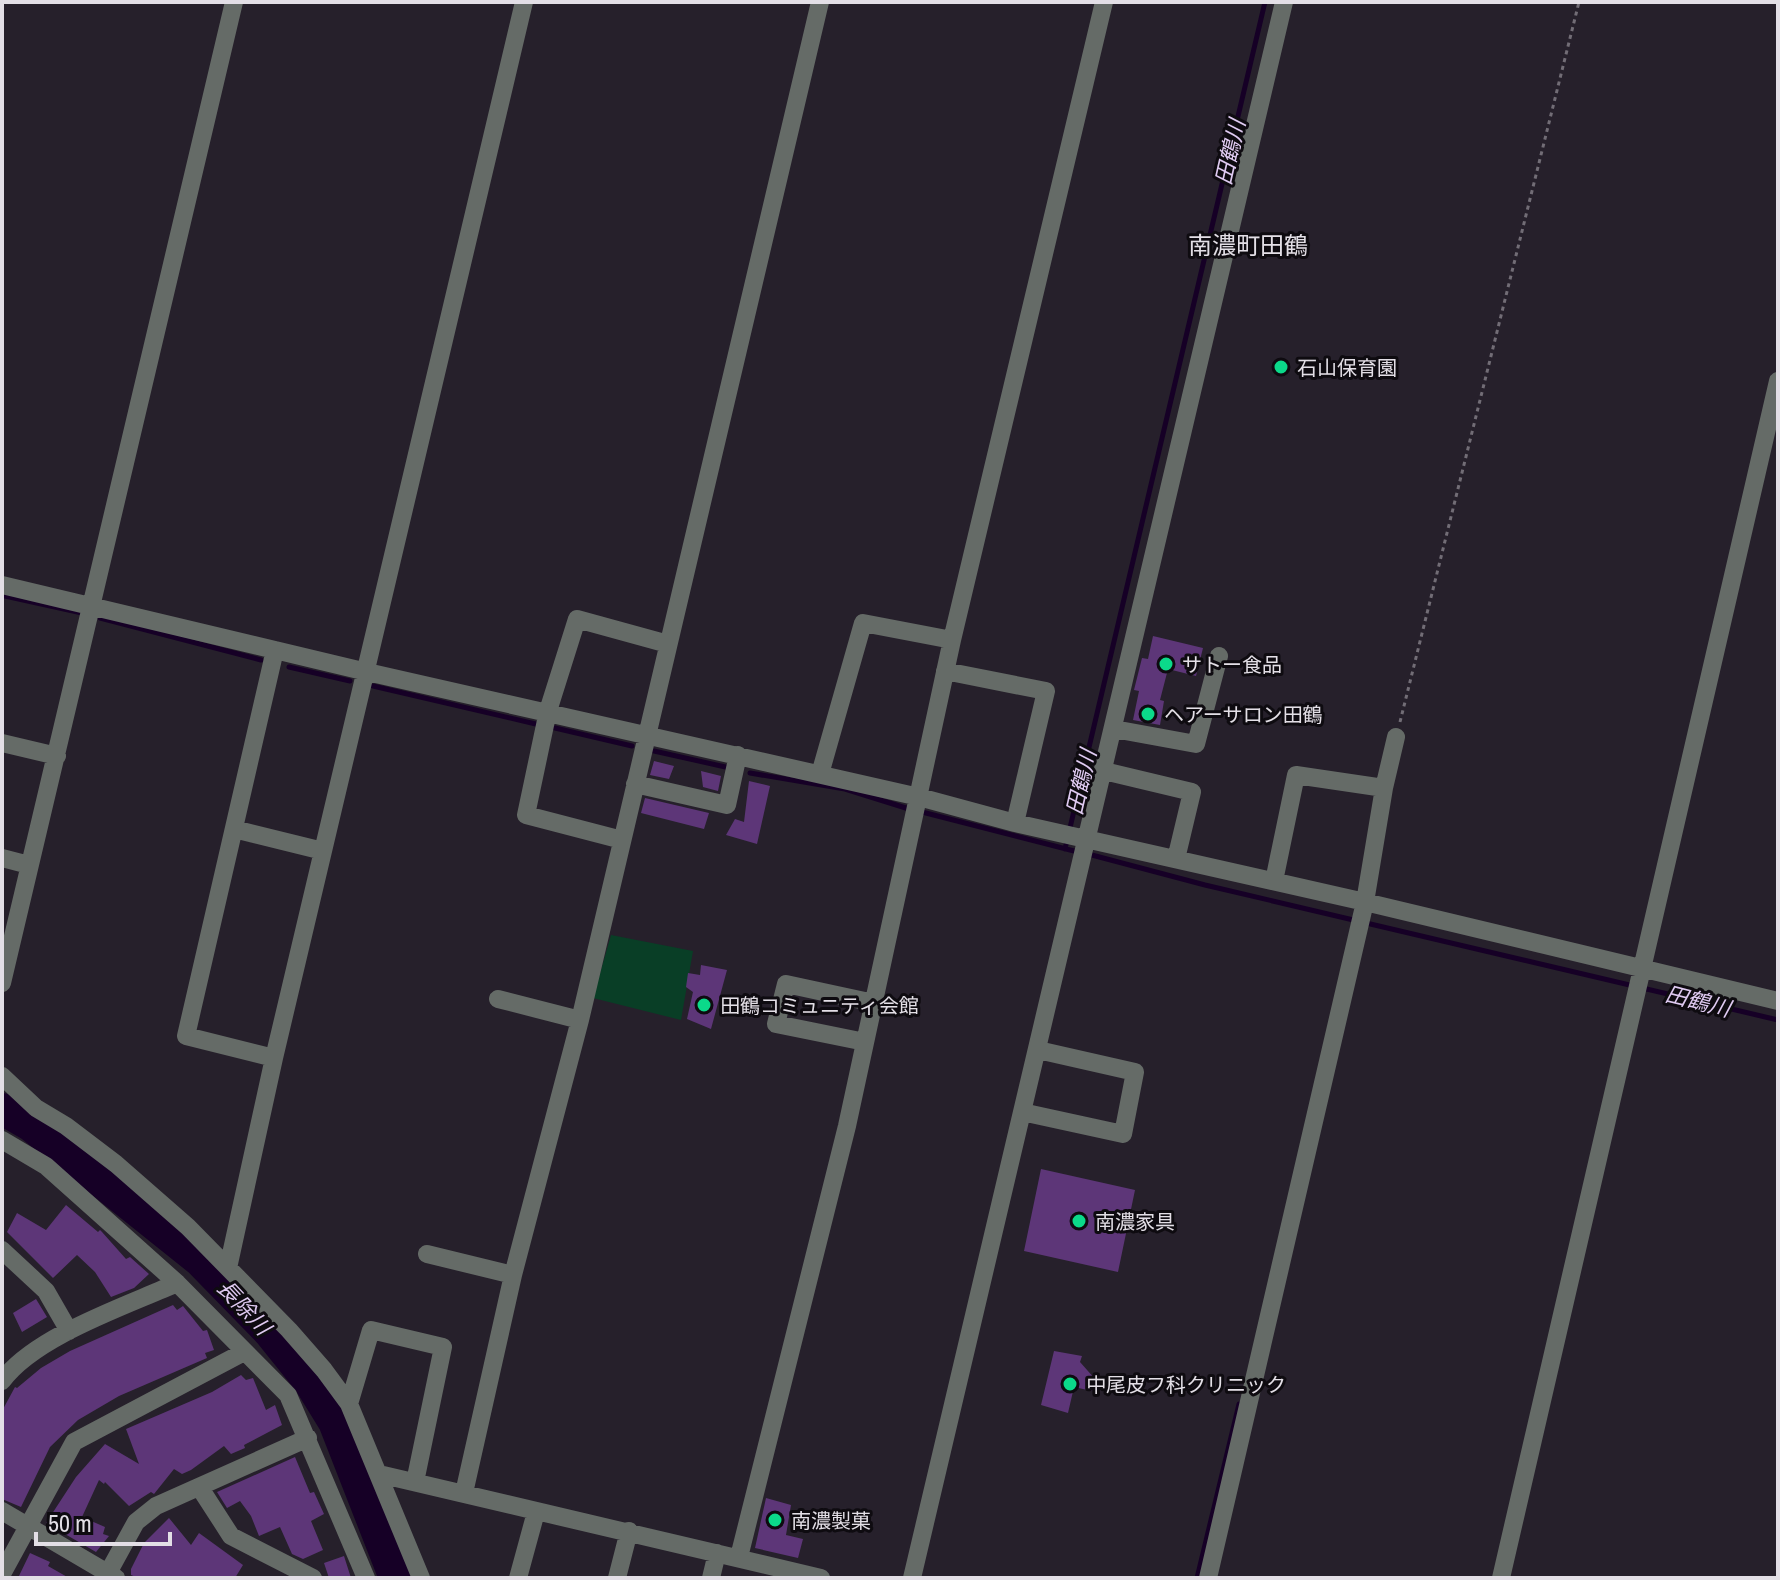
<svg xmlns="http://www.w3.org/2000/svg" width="1780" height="1580" viewBox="0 0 1780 1580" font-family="'Archivo Narrow','Noto Sans JP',sans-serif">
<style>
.green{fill:#093e26}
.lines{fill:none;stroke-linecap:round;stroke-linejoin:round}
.stream{stroke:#160026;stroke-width:5}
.river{stroke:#160026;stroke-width:32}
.building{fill:#5d3678}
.path{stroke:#726d76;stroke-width:3;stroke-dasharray:4 4;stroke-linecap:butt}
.minor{stroke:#656b67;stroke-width:18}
.poi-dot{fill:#0bd98a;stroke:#0e0b10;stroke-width:3}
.labels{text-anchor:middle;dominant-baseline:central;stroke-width:6;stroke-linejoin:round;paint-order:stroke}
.poi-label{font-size:20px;fill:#e3dfe6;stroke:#0e0b10;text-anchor:start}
.water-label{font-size:22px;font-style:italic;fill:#dfcaf1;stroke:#0e0b10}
.quarter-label{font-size:24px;fill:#e3dfe6;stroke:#0e0b10}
</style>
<rect width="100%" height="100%" fill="#26202b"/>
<!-- green -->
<path class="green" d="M611 935 693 951 681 1020 593 998Z"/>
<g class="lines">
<!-- stream -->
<path class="stream" d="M5 596 82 613
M100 618 261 660
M289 667 350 681
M373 686 540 725
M555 728 632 746
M654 751 730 768
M750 773 845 789 909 809
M922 812 1078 852
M1065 849 1265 2
M1088 854 1205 885 1778 1020
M1197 1578 1239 1404"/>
<!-- river -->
<path class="river" d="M2 1109 30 1125 200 1261 269 1332 310 1383 334 1422 395 1578"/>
</g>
<!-- building -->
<path class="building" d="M1153 636 1203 648 1196 676 1168 669 1160 700 1164 701 1160 725 1133 720 1139 691 1134 690 1142 658 1148 659Z
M654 761 674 766 669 779 650 775Z
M701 771 721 776 718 791 703 787Z
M749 781 770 786 757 844 726 835 735 819 744 822Z
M645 798 709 813 704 829 641 813Z
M701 965 727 970 711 1029 687 1019 693 992 686 987 688 973 700 975Z
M1041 1169 1135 1190 1118 1272 1024 1251Z
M66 1205 98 1232 100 1230 102 1232 126 1259 130 1257 149 1274 134 1288 111 1297 95 1272 77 1255 53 1278 7 1232 17 1213 46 1230Z
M36 1299 47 1317 22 1332 13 1313Z
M173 1305 177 1310 183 1306 203 1331 207 1330 214 1350 205 1353 207 1358 119 1396 78 1420 50 1447 21 1507 2 1499V1411L15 1387 17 1388 41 1368 70 1351Z
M1054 1351 1082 1356 1080 1362 1095 1379 1092 1391 1074 1387 1068 1413 1041 1405Z
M241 1375 246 1380 253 1378 266 1410 275 1405 282 1425 244 1445 245 1448 231 1454 224 1446 191 1470 182 1474 174 1469 154 1494 151 1492 129 1506 105 1482 104 1484 99 1480 82 1517 105 1527 103 1534 109 1536 96 1552 46 1523 76 1477 105 1444 139 1464 126 1429 212 1392Z
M295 1457 310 1493 314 1492 324 1514 311 1521 323 1550 303 1559 292 1554 280 1527 259 1536 251 1516 240 1501 227 1508 217 1492Z
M766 1498 791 1505 786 1535 803 1539 798 1558 755 1548Z
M169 1518 191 1545 199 1533 243 1565 235 1578H138L131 1575V1569L144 1543Z
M30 1553 50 1562 48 1566 69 1578H18Z
M344 1556 351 1578H329L324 1563Z"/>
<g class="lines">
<!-- path -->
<path class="path" d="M1400 722 1579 2"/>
<!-- minor -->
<path class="minor" d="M2 585 367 672 919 797 1015 823 1365 902 1778 1001
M945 671 1046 691 1015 823
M1114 729 1196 744 1219 656
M2 743 57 756
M1104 771 1192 792 1176 859
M820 774 863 623 952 640
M635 784 727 805 738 755
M234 829 323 851
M622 840 526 815 548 711 577 619 668 644
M2 858 29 865
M1274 881 1296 775 1384 788
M2 983 234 2
M498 999 580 1020
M865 1042 776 1024 786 984 874 1003
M274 1058 186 1036 275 650
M2 1076 36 1108 66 1126 116 1164 188 1227 289 1330 324 1370 349 1404 421 1578
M1022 1112 1123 1134 1135 1072 1038 1050
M2 1140 46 1166 177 1283 288 1395 366 1578
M2 1250 46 1291 69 1331
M427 1254 513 1275
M228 1268 274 1058 524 2
M2 1381C35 1336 126 1306 177 1283
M349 1404 371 1330 443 1347 415 1482
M379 1474 821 1578
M200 1488 231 1536 313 1578
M464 1493 513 1275 580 1020 820 2
M2 1511 116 1578
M739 1557 847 1126 952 640 1104 2
M108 1573 136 1522 156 1506 308 1438
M2 1574 74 1442 244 1352
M518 1578 536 1512
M617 1578 629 1531
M711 1578 717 1553
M912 1578 1284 2
M1208 1578 1365 902 1384 788 1396 737
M1501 1578 1778 381"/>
</g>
<!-- markers -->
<g class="poi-dot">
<circle cx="1281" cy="367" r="8"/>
<circle cx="1166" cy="664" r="8"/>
<circle cx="1148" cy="714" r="8"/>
<circle cx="704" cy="1005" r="8"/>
<circle cx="1079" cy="1221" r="8"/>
<circle cx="1070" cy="1384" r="8"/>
<circle cx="775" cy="1520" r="8"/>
</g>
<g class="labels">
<!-- poi labels -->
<g class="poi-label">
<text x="1297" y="367">石山保育園</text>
<text x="1182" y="664">サトー食品</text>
<text x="1164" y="714">ヘアーサロン田鶴</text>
<text x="720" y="1005">田鶴コミュニティ会館</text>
<text x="1095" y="1221">南濃家具</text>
<text x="1086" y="1384">中尾皮フ科クリニック</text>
<text x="791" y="1520">南濃製菓</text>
</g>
<!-- water labels -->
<g class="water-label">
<text transform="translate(1230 152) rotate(-77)">田鶴川</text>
<text transform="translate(1081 782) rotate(-77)">田鶴川</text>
<text transform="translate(1698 1001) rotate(14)">田鶴川</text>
<text transform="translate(244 1307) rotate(47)">長除川</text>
</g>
<!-- quarter labels -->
<g class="quarter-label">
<text x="1248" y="245">南濃町田鶴</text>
</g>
</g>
<!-- border -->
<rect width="1780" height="1580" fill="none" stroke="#e3dfe6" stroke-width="8"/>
<!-- scale -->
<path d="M36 1532v12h134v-12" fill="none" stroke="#e3dfe6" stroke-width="4"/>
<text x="48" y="1532" font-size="24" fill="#e3dfe6" stroke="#0e0b10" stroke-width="6" paint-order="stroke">50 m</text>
</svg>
